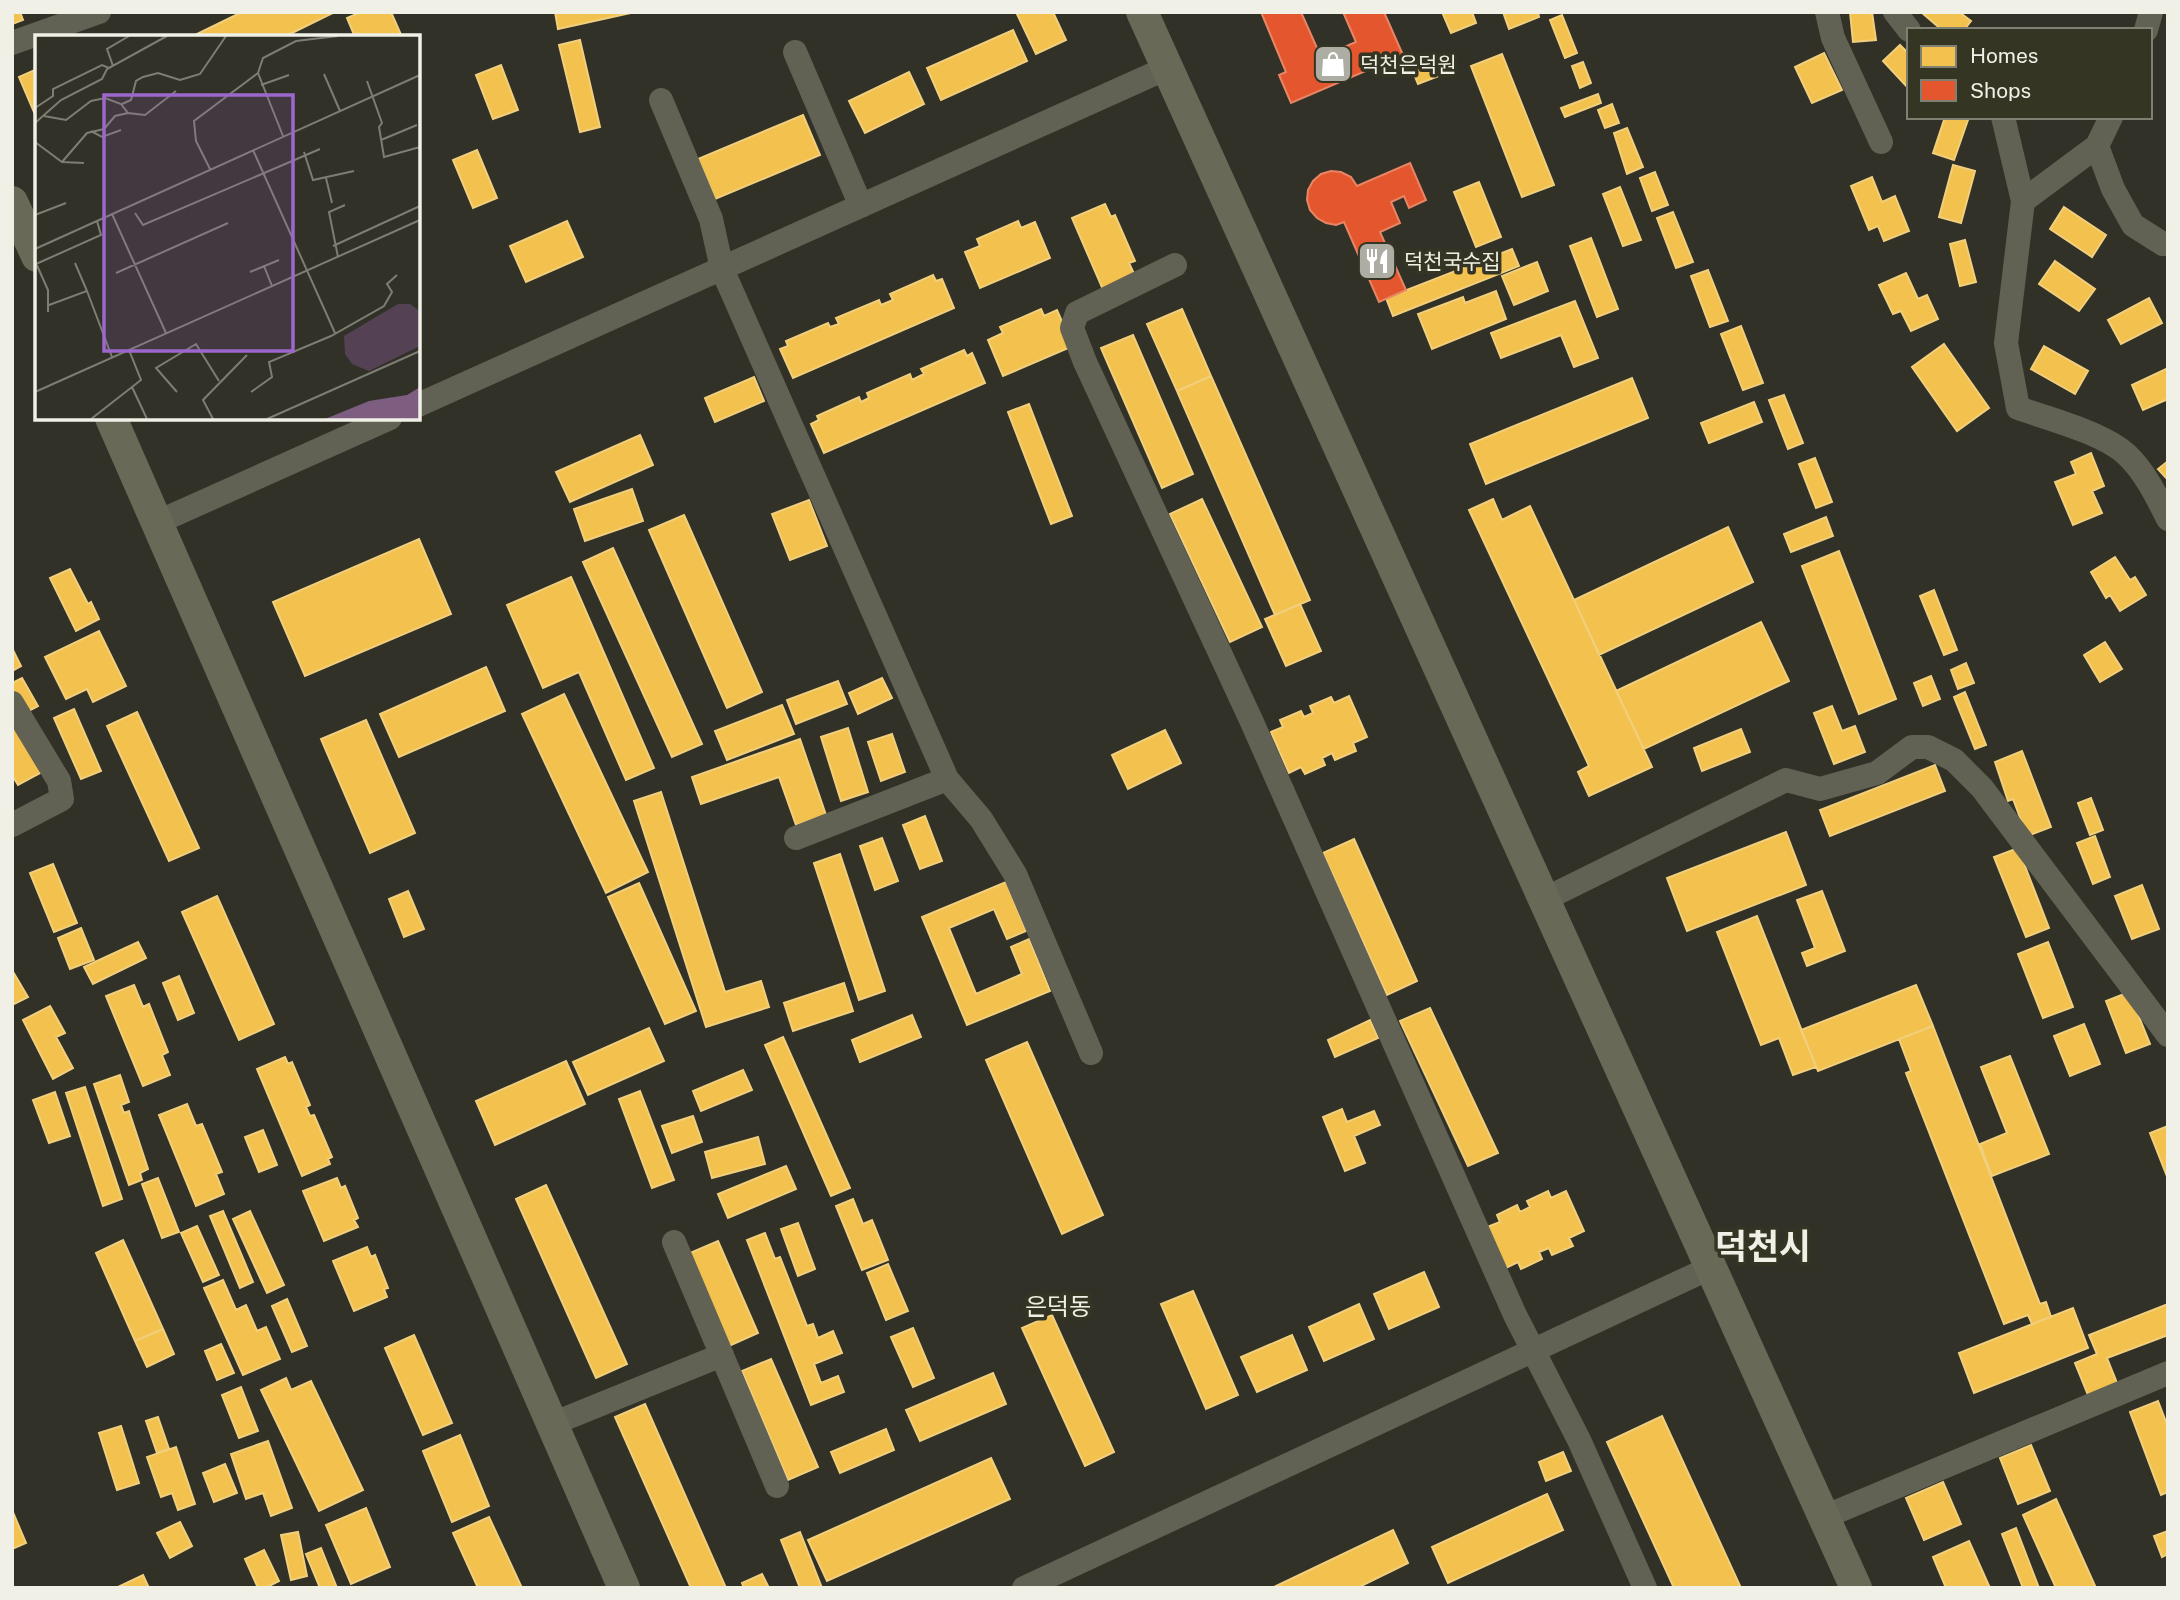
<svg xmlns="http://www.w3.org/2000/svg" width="2180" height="1600" viewBox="0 0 2180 1600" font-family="'Public Sans','Noto Sans KR',sans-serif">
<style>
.homes{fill:#f2c14e;stroke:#f1cf7c;stroke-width:2}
.shops{fill:#e4572e;stroke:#e88565;stroke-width:2}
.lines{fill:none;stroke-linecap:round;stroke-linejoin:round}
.minor{stroke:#626254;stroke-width:24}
.major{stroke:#696958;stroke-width:32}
.labels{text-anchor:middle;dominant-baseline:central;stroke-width:7;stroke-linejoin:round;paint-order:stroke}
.poi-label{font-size:21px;fill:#f0f0e6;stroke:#353524;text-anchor:start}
.quarter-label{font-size:24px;fill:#f0f0e6;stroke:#353524}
.town-label{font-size:35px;font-weight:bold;fill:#f0f0e6;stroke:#353524}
.inset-road{fill:none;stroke:#7d7d74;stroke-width:2}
.view{fill:#9e67cb;fill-opacity:0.15;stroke:#9e67cb;stroke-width:3.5}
.inset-edge{fill:none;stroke:#f0f0e6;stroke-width:3.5}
</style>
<rect width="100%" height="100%" fill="#313128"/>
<!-- homes -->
<path class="homes" d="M12 12H20L23 20 12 24Z
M242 12H333V13L284 37H191Z
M361 12H391L402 37H355L347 18Z
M555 12H635L558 29Z
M1016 12H1053L1066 40 1036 54Z
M1442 12H1472L1476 23 1451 33Z
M1503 12H1538L1539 17 1509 29Z
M1850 12H1872L1876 40 1853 42Z
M1921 12H1959L1971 21 1964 30H1942Z
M1562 15 1577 53 1565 58 1550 20Z
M1013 30 1027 61 941 100 927 68Z
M580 40 600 127 580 132 559 45Z
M1900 45 1909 54V89L1883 61Z
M1824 53 1842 90 1812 103 1795 67Z
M1431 54 1439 76 1418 84 1409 62Z
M1502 54 1554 185 1522 197 1471 66Z
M1583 62 1591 83 1580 88 1572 66Z
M501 65 518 110 493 119 476 75Z
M37 69V119L19 77Z
M909 72 924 104 865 133 849 101Z
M1598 94 1601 103 1565 117 1561 108Z
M1612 104 1619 123 1605 128 1598 110Z
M803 115 820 155 715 199 698 159Z
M1945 117H1969L1954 160 1933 153Z
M1627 128 1643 167 1627 174 1614 133Z
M477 150 497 198 473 208 453 160Z
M1953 165 1975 171 1961 223 1939 217Z
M1655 172 1668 205 1652 211 1640 178Z
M1872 177 1882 202 1895 196 1909 231 1884 241 1878 226 1869 230 1851 186Z
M1479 182 1501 237 1476 247 1454 192Z
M1620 187 1641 240 1623 246 1603 194Z
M1105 204 1111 217 1115 215 1135 261 1129 263 1136 278 1104 292 1072 218Z
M2064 207 2106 235 2092 257 2050 229Z
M1673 212 1693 262 1676 268 1657 218Z
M567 221 583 257 526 282 510 246Z
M1018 221 1021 228 1035 222 1050 258 980 288 965 252 980 246 977 239Z
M1591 238 1618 309 1597 317 1570 246Z
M1965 240 1976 282 1960 286 1950 244Z
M1512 249 1519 266 1393 316 1386 298Z
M2055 261 2095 289 2079 311 2039 284Z
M1537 262 1548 291 1514 305 1502 276Z
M1708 270 1728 321 1710 327 1691 276Z
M1906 273 1918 299 1927 295 1938 319 1911 331 1901 311 1893 314 1879 285Z
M933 275 936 281 942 279 954 308 793 378 780 349 788 346 786 341 828 323 830 327 839 324 836 318 879 300 881 305 893 300 890 294Z
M1496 291 1506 319 1432 349 1418 314 1463 297 1465 303Z
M2149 298 2162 323 2121 344 2108 320Z
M1575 301 1598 358 1574 367 1561 335 1501 358 1491 333Z
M1041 309 1044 316 1057 310 1073 346 1003 376 988 340 1003 333 1000 327Z
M1182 309 1211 376 1177 391 1147 324Z
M1741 326 1763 383 1743 390 1721 334Z
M1133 335 1193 474 1162 488 1101 348Z
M1944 344 1989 408 1957 431 1912 367Z
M2044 346 2088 371 2075 394 2031 369Z
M964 350 967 356 972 353 985 383 824 453 811 424 819 420 817 416 859 397 861 402 869 398 867 393 910 374 912 380 924 374 921 369Z
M2168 368V399L2143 410 2132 385Z
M1211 376 1310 600 1275 615 1177 391Z
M754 377 764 401 715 422 705 398Z
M1632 378 1648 418 1486 484 1470 444Z
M1784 395 1803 443 1788 449 1769 400Z
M1754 402 1762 422 1709 443 1701 423Z
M1029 404 1072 516 1051 524 1008 412Z
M640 435 653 465 570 502 556 472Z
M2091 453 2104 486 2092 491 2102 513 2073 525 2055 482 2076 474 2071 462Z
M1815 458 1832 502 1816 508 1799 464Z
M2168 461V480L2158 469Z
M632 489 643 521 585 541 574 509Z
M1202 499 1262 627 1230 642 1170 514Z
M1493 499 1502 520 1530 506 1652 767 1589 796 1578 772 1589 766 1469 510Z
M809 500 827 546 790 560 772 514Z
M684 515 762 692 727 708 649 530Z
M1826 517 1833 536 1791 552 1784 534Z
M1728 527 1753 582 1599 655 1574 600Z
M419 539 451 614 305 676 273 602Z
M613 548 702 744 672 757 583 562Z
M1839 551 1896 699 1859 714 1802 566Z
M2115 557 2130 580 2135 577 2146 595 2120 611 2110 595 2106 598 2091 572Z
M70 569 88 604 91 602 99 619 76 631 50 578Z
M571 577 654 768 626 780 579 672 543 688 507 605Z
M1934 590 1957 650 1944 655 1920 596Z
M1300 604 1321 651 1286 666 1265 619Z
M1761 622 1789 681 1644 749 1616 691Z
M99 631 126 686 93 702 87 689 66 699 45 657Z
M2105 642 2122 669 2100 682 2084 655Z
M12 648 21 666 12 671Z
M1966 663 1974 683 1958 689 1951 670Z
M486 667 505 711 399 757 380 714Z
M1931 676 1940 699 1923 706 1914 683Z
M22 678 38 706 25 713 12 688V683Z
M882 678 892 698 858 714 849 693Z
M838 681 847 704 796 724 787 700Z
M1965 692 1986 745 1975 749 1954 697Z
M564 694 648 872 606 893 522 714Z
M1349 696 1367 737 1353 743 1356 751 1335 760 1332 753 1322 758 1325 765 1305 774 1301 767 1289 773 1271 732 1283 727 1280 720 1301 711 1304 717 1313 713 1310 706 1331 697 1334 703Z
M782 705 794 734 727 760 715 731Z
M1832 706 1842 731 1855 726 1865 752 1834 764 1814 713Z
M74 709 101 771 81 779 54 718Z
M137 712 199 848 169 861 107 726Z
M366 720 415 833 370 853 321 739Z
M12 722 44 771 18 785 12 775Z
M848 728 868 792 841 801 821 737Z
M1741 729 1750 752 1702 771 1694 748Z
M1165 730 1181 763 1128 789 1112 755Z
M892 734 905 772 881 781 868 742Z
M800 739 826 815 796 825 779 777 701 804 692 777Z
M2022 751 2051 827 2027 836 2013 799 2008 801 1995 762Z
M1935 765 1945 791 1830 836 1820 810Z
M661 792 725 992 761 981 769 1007 706 1027 634 801Z
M2091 798 2103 830 2090 835 2078 803Z
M925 816 942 861 920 869 903 825Z
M1786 832 1806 885 1687 931 1667 878Z
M2095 836 2110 877 2093 884 2077 843Z
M882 838 898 881 875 890 860 846Z
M1354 839 1417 981 1387 995 1323 853Z
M2018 848 2049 928 2026 937 1994 857Z
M840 854 885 991 859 1000 814 863Z
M53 864 77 923 54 932 30 873Z
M1006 882 1026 931 1007 939 994 909 949 928 976 994 1022 974 1011 947 1029 939 1050 991 967 1025 922 917Z
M639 883 696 1011 665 1024 608 897Z
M2142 885 2159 929 2132 939 2115 896Z
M408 891 424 929 404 937 389 899Z
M1822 891 1845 951 1807 966 1802 953 1815 948 1797 900Z
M217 896 274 1024 239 1040 182 912Z
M1757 916 1816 1067 1793 1075 1779 1038 1761 1045 1717 932Z
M81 928 94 960 70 969 58 938Z
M138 942 146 958 93 984 84 967Z
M2048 942 2073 1007 2043 1018 2018 954Z
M12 970 28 997 14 1004 12 1002Z
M179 976 194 1013 178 1020 163 983Z
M844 983 853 1011 793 1031 784 1003Z
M134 985 143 1007 149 1004 168 1052 162 1055 170 1075 143 1086 106 996Z
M1916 985 1933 1026 1818 1071 1801 1030Z
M2129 992 2150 1044 2126 1053 2106 1001Z
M50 1006 65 1033 56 1037 73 1068 53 1079 23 1020Z
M1430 1008 1498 1153 1468 1166 1400 1021Z
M912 1015 921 1037 860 1062 852 1040Z
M1370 1020 1378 1038 1335 1057 1328 1040Z
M2084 1024 2100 1064 2070 1076 2054 1036Z
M1933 1026 2040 1304 2046 1302 2051 1317 2032 1324 2028 1315 2004 1324 1906 1073 1911 1071 1899 1039Z
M649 1028 664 1061 588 1095 573 1062Z
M783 1037 850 1188 831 1196 765 1045Z
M1027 1042 1103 1215 1062 1234 986 1060Z
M2010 1056 2049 1154 1992 1176 1980 1144 2007 1133 1981 1067Z
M285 1057 288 1064 292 1062 310 1105 306 1107 310 1116 314 1115 332 1157 328 1159 330 1164 302 1176 257 1069Z
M566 1061 585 1104 495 1145 476 1101Z
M743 1070 752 1090 701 1111 693 1091Z
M120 1075 129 1102 121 1105 124 1113 129 1111 148 1169 140 1173 142 1180 129 1185 94 1084Z
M85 1087 122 1199 103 1206 66 1093Z
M640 1091 674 1180 652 1188 619 1099Z
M55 1092 70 1136 49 1143 33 1100Z
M187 1104 196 1126 202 1124 222 1172 216 1174 224 1194 196 1206 159 1115Z
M1342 1109 1347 1122 1374 1111 1380 1125 1354 1136 1365 1163 1345 1171 1323 1117Z
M693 1116 702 1142 672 1153 662 1126Z
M2168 1126V1179L2150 1133Z
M263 1130 277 1165 259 1172 245 1137Z
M758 1137 765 1164 712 1178 705 1152Z
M786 1166 796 1189 728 1218 718 1194Z
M158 1178 179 1232 162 1238 142 1184Z
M337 1178 341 1188 345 1186 358 1218 354 1220 358 1227 324 1241 303 1191Z
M546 1185 627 1364 596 1378 516 1199Z
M1548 1191 1551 1198 1566 1191 1584 1231 1569 1238 1573 1246 1552 1255 1549 1248 1539 1252 1542 1259 1521 1269 1518 1262 1506 1268 1487 1227 1500 1222 1497 1215 1517 1205 1520 1212 1530 1207 1527 1201Z
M853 1199 863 1224 872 1220 888 1260 862 1270 836 1206Z
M223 1211 253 1282 240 1288 210 1216Z
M250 1211 284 1285 267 1293 233 1219Z
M798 1223 815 1269 798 1276 781 1229Z
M197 1226 219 1275 203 1282 181 1233Z
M765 1233 775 1259 780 1257 807 1326 813 1324 818 1338 833 1331 842 1353 814 1364 821 1383 838 1376 844 1392 811 1405 747 1240Z
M123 1240 163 1329 135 1341 96 1253Z
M718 1241 758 1333 729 1346 690 1253Z
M367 1247 371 1257 375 1255 388 1288 384 1289 387 1297 354 1311 333 1261Z
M888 1264 908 1311 886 1320 867 1273Z
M1424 1272 1439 1307 1389 1329 1374 1294Z
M223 1280 236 1310 246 1305 257 1331 266 1327 280 1359 243 1375 204 1288Z
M1193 1291 1238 1395 1206 1409 1161 1304Z
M287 1299 307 1346 292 1352 272 1306Z
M1359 1304 1374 1339 1324 1361 1309 1327Z
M2168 1304V1335L2107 1358 2117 1383 2088 1395 2075 1363 2097 1354 2089 1335Z
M2073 1308 2088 1348 1974 1393 1959 1353Z
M1052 1315 1114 1452 1085 1466 1022 1328Z
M913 1328 934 1378 913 1387 891 1337Z
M163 1329 174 1354 147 1367 135 1341Z
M414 1335 452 1423 423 1435 385 1348Z
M1292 1335 1307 1370 1257 1392 1241 1357Z
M221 1344 234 1373 217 1380 205 1351Z
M771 1359 818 1467 788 1480 742 1371Z
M993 1373 1006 1404 920 1441 906 1410Z
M286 1378 291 1390 311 1381 363 1490 319 1511 261 1390Z
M241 1387 258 1431 239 1438 222 1395Z
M2158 1401 2168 1427V1492L2161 1495 2130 1412Z
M645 1404 726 1588H691L615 1417Z
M1662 1416 1741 1588H1674L1607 1442Z
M158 1417 169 1449 157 1453 146 1421Z
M121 1426 139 1483 117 1490 99 1433Z
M886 1429 894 1450 840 1473 831 1452Z
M460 1435 489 1506 452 1522 423 1451Z
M268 1441 292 1508 271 1516 263 1493 246 1499 231 1454Z
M2031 1445 2050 1491 2018 1504 2000 1458Z
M176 1447 195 1504 178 1510 172 1493 161 1497 147 1457Z
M1563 1452 1571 1471 1546 1481 1539 1462Z
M991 1458 1010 1499 827 1581 808 1540Z
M225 1464 237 1493 214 1502 203 1473Z
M1943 1482 1961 1524 1924 1540 1906 1498Z
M1547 1494 1563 1530 1448 1583 1432 1547Z
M2056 1499 2096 1588H2056L2023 1515Z
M366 1508 390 1567 351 1584 326 1525Z
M12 1510 26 1543 12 1549Z
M489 1517 522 1588H478L453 1533Z
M180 1522 192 1546 170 1558 157 1533Z
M2016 1528 2039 1588H2023L2002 1534Z
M1393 1530 1408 1563 1357 1588H1272Z
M2168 1531V1554L2162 1557 2154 1536Z
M298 1532 307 1576 291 1580 281 1535Z
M800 1532 822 1588H800L781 1540Z
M1969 1541 1990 1588H1946L1933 1557Z
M321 1548 337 1588H320L306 1554Z
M264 1550 279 1581 265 1588H258L245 1559Z
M762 1574 769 1588H744L742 1583Z
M143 1575 149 1588H116Z"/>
<!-- shops -->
<path class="shops" d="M1261 12H1301L1321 57 1356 42 1343 12H1384L1403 55 1291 103 1279 75 1286 72Z
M1410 163 1426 200 1409 208 1404 196 1391 202 1400 223 1380 232 1406 290 1379 302 1344 222 1336 225 1326 223 1317 218 1310 210 1307 200 1308 190 1313 181 1321 174 1331 171 1341 172 1351 177 1357 186Z"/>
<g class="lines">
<!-- minor -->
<path class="minor" d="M1827 12 1833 38 1881 142
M1895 12 1909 30
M2146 30 2151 12
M12 43 99 12
M795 52 861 206
M661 100 711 219 722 269 947 779 981 819 1015 874 1091 1053
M2003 117 2023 201
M2111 117 2097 146 2023 201 2006 343 2018 408C2049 419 2104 433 2127 455 2145 472 2157 497 2168 519
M2097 146 2113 189 2133 225 2163 244H2168
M1175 265 1077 313 1072 328 1085 362 1251 720 1515 1315 1579 1440 1645 1588
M418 405 1167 68
M158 522 390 418
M12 703 59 781 62 799 12 825
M796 838 947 779
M1545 899 1786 780 1820 789 1877 773 1912 747H1928L1954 760 1982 788 2168 1035
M674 1242 777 1486
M552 1424 722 1355
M1824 1517 2168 1373
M1024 1588 1712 1267"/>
<!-- major -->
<path class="major" d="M1142 12 1856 1588
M12 202 37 256
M111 418 624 1588"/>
</g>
<!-- icons -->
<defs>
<g id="shop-square" transform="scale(2.0125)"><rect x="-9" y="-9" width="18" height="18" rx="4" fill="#adada4" stroke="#353524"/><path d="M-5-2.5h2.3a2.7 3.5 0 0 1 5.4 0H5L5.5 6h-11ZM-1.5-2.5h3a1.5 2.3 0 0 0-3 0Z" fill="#fff"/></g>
<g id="restaurant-square" transform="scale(2.0125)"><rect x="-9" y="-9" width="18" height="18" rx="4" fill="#adada4" stroke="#353524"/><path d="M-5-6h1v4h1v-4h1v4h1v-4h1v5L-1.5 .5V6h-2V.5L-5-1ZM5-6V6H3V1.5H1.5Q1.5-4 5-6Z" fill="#fff"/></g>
</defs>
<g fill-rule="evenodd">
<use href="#shop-square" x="1333" y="64"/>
<use href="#restaurant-square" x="1377" y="261"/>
</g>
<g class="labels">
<!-- poi labels -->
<g class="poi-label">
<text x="1360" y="64">덕천은덕원</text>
<text x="1404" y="261">덕천국수집</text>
</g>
<!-- quarter labels -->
<g class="quarter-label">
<text x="1058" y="1306">은덕동</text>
</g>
<!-- town labels -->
<g class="town-label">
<text x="1763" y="1246">덕천시</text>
</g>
</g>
<!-- overview -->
<g transform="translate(35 35)">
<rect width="385" height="385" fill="#313128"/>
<path d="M363 269H375L385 276V311L334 336 317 329 310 319 309 301Z" fill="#544254"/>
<path d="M385 352V384H290L334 366 372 360Z" fill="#7d5e80"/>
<path class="inset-road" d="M78 31 72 14 94 1M223 38 248 101M289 39 305 76M332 46 347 88 344 92 349 122 385 112M226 50 254 40M87 69 96 65 101 46 108 42 123 38 145 45 165 39 191 1M0 73 18 61V54L67 30 74 33M9 81 31 85 56 66 70 63 86 69 93 78 110 80 141 56M0 88 26 65 67 44 72 34 132 1M56 96 67 102 86 95M346 105 382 90M0 107 27 127 49 128M218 115 300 298M269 117 278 145 319 136M27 127 52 98 69 94 80 81 93 78M175 134 161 106 159 86 223 38 228 23 261 6 303 1M291 143 297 168M100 178 108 190 285 114M77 179 131 298M0 180 31 168M298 211 385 171M0 214 385 40M303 222 294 177 310 170M0 226 13 255V277M1 229 66 200 62 186M229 231 237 251M215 237 244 225M81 238 193 188M52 256 77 322M14 270 52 256 40 228M97 352 112 384M0 357 385 185M142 357 121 333 161 309 184 346M216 357 237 342 234 327 296 301 349 271 357 257 352 249 362 240M56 384 106 345 94 315M178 384 168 365 212 320M232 384 385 316"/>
<path class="view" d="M69 60H258V316H69Z"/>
<rect width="385" height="385" class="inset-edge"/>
</g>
<!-- border -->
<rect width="2180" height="1600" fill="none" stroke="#f0f0e6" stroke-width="28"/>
<!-- legend -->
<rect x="1907" y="28" width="245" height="91" fill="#353524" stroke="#808072" stroke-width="2"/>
<rect x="1921" y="46" width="35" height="21" fill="#f2c14e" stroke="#808072" stroke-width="2"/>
<text x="1970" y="63" font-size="21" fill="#f0f0e6">Homes</text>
<rect x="1921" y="80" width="35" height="21" fill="#e4572e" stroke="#808072" stroke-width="2"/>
<text x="1970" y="98" font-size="21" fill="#f0f0e6">Shops</text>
</svg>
